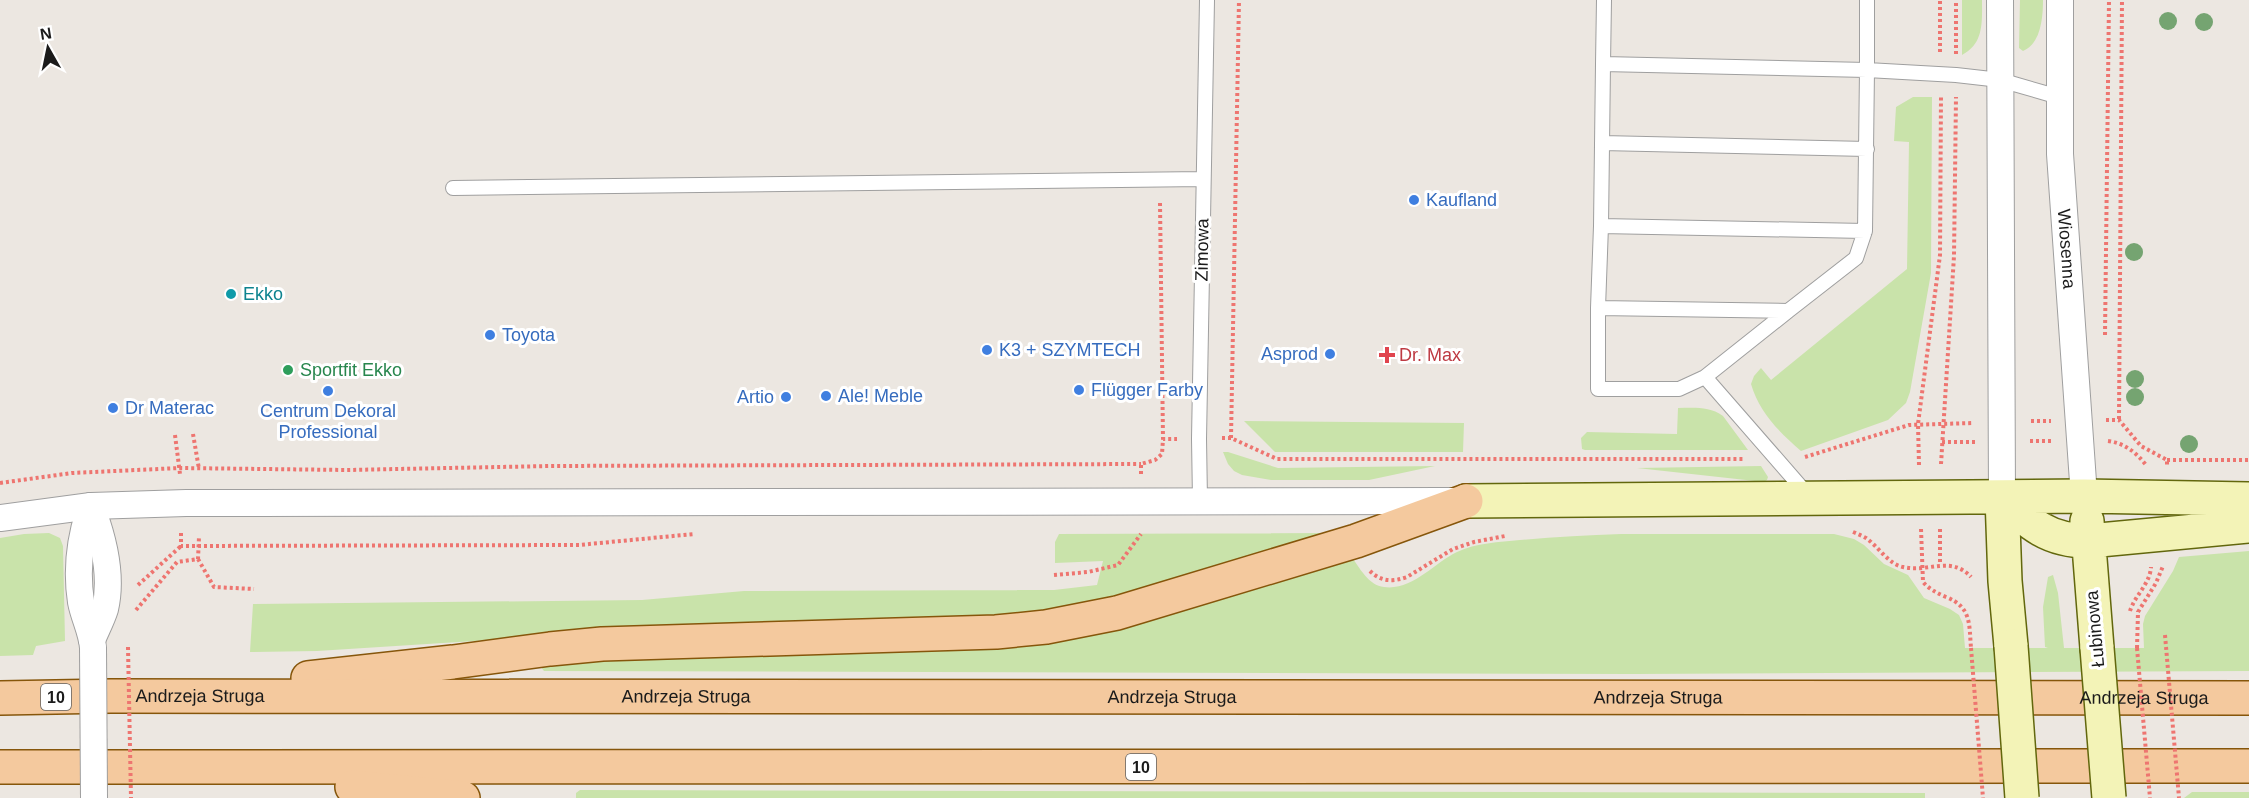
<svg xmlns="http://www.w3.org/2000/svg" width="2249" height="798" viewBox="0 0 2249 798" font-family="Arial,sans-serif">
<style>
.grass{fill:#c9e3aa}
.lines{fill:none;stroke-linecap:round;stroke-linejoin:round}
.lane-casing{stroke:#9f9f9f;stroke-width:16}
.street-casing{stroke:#9f9f9f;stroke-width:28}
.secondary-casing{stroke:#62670d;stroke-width:36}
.primary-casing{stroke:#86560b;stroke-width:36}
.path{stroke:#ee7570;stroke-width:4;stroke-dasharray:3 3;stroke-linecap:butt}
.lane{stroke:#fff;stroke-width:14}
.street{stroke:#fff;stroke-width:26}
.secondary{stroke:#f3f3b7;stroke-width:33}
.primary{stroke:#f4c99e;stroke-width:33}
.street-bridge-casing{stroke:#9f9f9f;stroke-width:28;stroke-linecap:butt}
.secondary-bridge-casing{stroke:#62670d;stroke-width:36;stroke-linecap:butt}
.path-bridge{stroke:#ee7570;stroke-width:4;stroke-dasharray:3 3;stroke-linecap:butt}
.street-bridge{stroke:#fff;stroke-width:26}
.secondary-bridge{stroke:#f3f3b7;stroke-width:33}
.tree{fill:#75a471}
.shop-dot{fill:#3f7fe0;stroke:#fff;stroke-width:2}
.culture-dot{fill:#0f9aa8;stroke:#fff;stroke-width:2}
.health-dot{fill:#e0444e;stroke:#fff;stroke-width:2}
.leisure-dot{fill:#2e9e5b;stroke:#fff;stroke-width:2}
.labels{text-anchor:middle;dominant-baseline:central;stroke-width:6;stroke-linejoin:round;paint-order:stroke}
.shield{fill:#fff;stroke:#5f5f5f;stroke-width:1.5}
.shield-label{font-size:16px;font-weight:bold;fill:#1b1b1b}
.shop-label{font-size:18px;fill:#366cbe;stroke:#fff;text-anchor:start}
.street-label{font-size:18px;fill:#1b1b1b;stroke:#fff}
.culture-label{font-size:18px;fill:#0d838f;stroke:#fff;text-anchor:start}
.health-label{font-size:18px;fill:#be3a42;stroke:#fff;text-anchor:start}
.leisure-label{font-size:18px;fill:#27864d;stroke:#fff;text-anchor:start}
</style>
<rect width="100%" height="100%" fill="#ece7e1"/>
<!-- grass -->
<path class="grass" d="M1962 0H1982C1982 22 1984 44 1962 55Z
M2020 0H2043C2043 17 2041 44 2023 51L2019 48Z
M1913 97H1932L1931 273 1910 392 1906 403 1888 420 1801 451C1779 432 1759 412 1751 384L1754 376 1761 368 1771 380 1907 269 1909 142 1894 141 1896 107Z
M1678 408C1694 408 1709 406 1723 416L1748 450H1585L1582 449 1581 438 1587 432 1677 434Z
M1244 421 1464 423 1463 452H1275Z
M1223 452H1228L1278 468 1435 466 1369 480H1271L1242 475 1234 471 1228 464Z
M1761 466 1768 477 1767 480 1764 482 1637 468Z
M49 533 60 538 63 546 65 641 36 646 33 655 0 656V538L24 534Z
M1333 533 1119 599 999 619 601 633 317 651 250 652 253 604 642 600 744 591 1054 590 1097 585 1103 561 1055 563V542L1059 534Z
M1621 534H1834L1854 539 1864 545 1884 564 1908 575 1924 598 1950 609 1959 615 1963 624 1965 648H2048L2045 647 2043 607 2048 577 2053 575 2058 593 2064 648H2144L2143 624 2145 616 2173 571 2179 557 2249 551V671L1634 674 544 671 540 666 543 661 962 645 1351 556C1359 567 1369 586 1384 587 1412 591 1434 563 1457 552 1476 543 1499 542 1520 540 1553 537 1587 535 1621 534Z
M580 790 1925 793V798H576V793Z
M2192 792H2249V798H2184Z"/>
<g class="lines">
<!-- lane casing -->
<g class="lane-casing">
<path id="lane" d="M1603 64 1604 0
M1602 143 1867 149
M453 188 1203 179
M1601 226 1865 231
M1598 308 1601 226 1603 64 1867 70V0
M1788 311 1705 377 1679 389H1598V308L1788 311 1856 258 1865 231 1867 70 1956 75 2000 80 2059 97
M1705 377 1807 494
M1200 500 1199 439 1207 0"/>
</g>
<!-- street casing -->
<g class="street-casing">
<g id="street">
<path d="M2000 0 2002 497"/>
<path id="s1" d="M2060 0V154L2084 496"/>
<path d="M91 506C80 537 76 570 81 602 84 618 92 632 93 648"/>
<path d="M91 506C103 537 113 575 105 609 102 619 96 630 92 640"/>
<path d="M0 518 91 506 186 503 1454 501"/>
</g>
</g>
<!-- secondary casing -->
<g class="secondary-casing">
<path id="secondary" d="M2002 497C2030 524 2048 541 2089 541L2249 526
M2002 497 2005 581 2011 646
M1466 501 2084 496 2249 499
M2087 521 2097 648"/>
</g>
<!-- primary casing -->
<g class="primary-casing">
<g id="primary">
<path d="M308 678 453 662 550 649 602 644 996 632 1046 627 1117 613 1356 541 1466 501"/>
<path id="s2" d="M0 698 111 696 2249 698"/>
<path d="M0 767 2249 766"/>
<path d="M352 787 463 798"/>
</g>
</g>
<!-- path -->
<path class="path" d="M1940 52V0
M1956 54V0
M1160 203 1163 439
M2105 335 2109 0
M2119 419 2122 0
M2106 420H2119L2141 446 2167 460V466
M2031 421H2051
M193 434 199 469
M175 435 180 474
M1222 438H1231L1277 459H1744
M1231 438 1239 0
M2030 441H2053
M2108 441C2124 443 2136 452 2146 465
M1942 442H1975
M1805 457 1909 425 1973 423
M2167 460H2249
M1941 464 1954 256 1956 97
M1919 465 1918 424 1940 255 1941 96
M1141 474V464L1155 460 1162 454 1163 439H1177
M0 483 72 473 180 468 347 470 550 466 1141 464
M1921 529 1923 582C1929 589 1937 593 1946 597 1972 607 1969 625 1971 648
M1940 529V564
M1853 532C1858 534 1862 536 1866 538 1879 547 1888 564 1903 567 1928 573 1951 555 1971 577
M181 533V546L579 545 694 534
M198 559 214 587 254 589
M1370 571C1381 582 1393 582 1407 577L1453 549 1474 542 1505 536
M1054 575 1088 572 1118 565 1141 534
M138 585 181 546
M136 610 177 562 198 559 199 537
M2130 611C2135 595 2150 584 2151 567
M2137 648 2138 612 2156 583 2163 566"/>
<!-- lane -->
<use href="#lane" class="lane"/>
<!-- street -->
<use href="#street" class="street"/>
<!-- secondary -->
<use href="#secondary" class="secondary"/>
<!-- primary -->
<use href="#primary" class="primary"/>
<!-- street-bridge casing -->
<g class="street-bridge-casing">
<path id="street-bridge" d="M93 648 94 798"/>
</g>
<!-- secondary-bridge casing -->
<g class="secondary-bridge-casing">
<path id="secondary-bridge" d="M2011 646 2022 798
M2097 648 2109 798"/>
</g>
<!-- path-bridge -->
<path class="path-bridge" d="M2165 635 2179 798
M128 647 131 798
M1971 648 1983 798
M2137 648 2150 798"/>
<!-- street-bridge -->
<use href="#street-bridge" class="street-bridge"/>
<!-- secondary-bridge -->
<use href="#secondary-bridge" class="secondary-bridge"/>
</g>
<!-- trees -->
<g class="tree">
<circle cx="2168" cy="21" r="9"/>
<circle cx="2204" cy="22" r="9"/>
<circle cx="2134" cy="252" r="9"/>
<circle cx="2135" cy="379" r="9"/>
<circle cx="2135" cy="397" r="9"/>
<circle cx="2189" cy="444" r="9"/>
</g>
<!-- markers -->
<g class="shop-dot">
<circle cx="1414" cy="200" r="6"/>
<circle cx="490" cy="335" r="6"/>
<circle cx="987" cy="350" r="6"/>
<circle cx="1330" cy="354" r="6"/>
<circle cx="1079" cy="390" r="6"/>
<circle cx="328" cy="391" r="6"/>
<circle cx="826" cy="396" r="6"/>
<circle cx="786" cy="397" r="6"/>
<circle cx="113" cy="408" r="6"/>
</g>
<circle class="culture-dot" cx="231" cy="294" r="6"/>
<path class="health-dot" d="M1384 346h6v6h6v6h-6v6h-6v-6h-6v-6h6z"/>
<circle class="leisure-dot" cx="288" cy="370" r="6"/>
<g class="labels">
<!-- shield labels -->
<g class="shield">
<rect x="41" y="684" width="30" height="26" rx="4.5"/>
<rect x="1126" y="754" width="30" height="26" rx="4.5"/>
</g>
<g class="shield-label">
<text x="56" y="697">10</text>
<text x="1141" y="767">10</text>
</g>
<!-- shop labels -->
<g class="shop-label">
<text x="1426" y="200">Kaufland</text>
<text x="502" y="335">Toyota</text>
<text x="999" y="350">K3 + SZYMTECH</text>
<text x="1318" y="354" text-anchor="end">Asprod</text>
<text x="1091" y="390">Flügger Farby</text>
<text x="838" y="396">Ale! Meble</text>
<text x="774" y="397" text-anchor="end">Artio</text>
<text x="125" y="408">Dr Materac</text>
<text x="328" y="411" text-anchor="middle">Centrum Dekoral<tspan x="328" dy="21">Professional</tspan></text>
</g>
<!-- street labels -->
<g class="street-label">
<text stroke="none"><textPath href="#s1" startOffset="249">Wiosenna</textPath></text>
<text transform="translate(1202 250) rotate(-89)">Zimowa</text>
<text transform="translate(2095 629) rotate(-95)">Łubinowa</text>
<text stroke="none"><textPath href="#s2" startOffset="200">Andrzeja Struga</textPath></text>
<text stroke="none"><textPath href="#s2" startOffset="686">Andrzeja Struga</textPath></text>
<text stroke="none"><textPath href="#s2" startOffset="1172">Andrzeja Struga</textPath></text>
<text stroke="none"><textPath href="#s2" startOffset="1658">Andrzeja Struga</textPath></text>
<text stroke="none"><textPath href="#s2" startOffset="2144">Andrzeja Struga</textPath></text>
</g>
<!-- culture labels -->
<g class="culture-label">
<text x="243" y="294">Ekko</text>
</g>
<!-- health labels -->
<g class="health-label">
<text x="1399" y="355">Dr. Max</text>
</g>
<!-- leisure labels -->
<g class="leisure-label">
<text x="300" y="370">Sportfit Ekko</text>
</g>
</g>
<!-- north arrow -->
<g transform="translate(48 48) rotate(351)" stroke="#ffffff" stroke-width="4.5" paint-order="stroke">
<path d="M0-4.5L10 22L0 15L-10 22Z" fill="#1b1b1b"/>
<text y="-9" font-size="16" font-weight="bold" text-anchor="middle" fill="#1b1b1b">N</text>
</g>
</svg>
